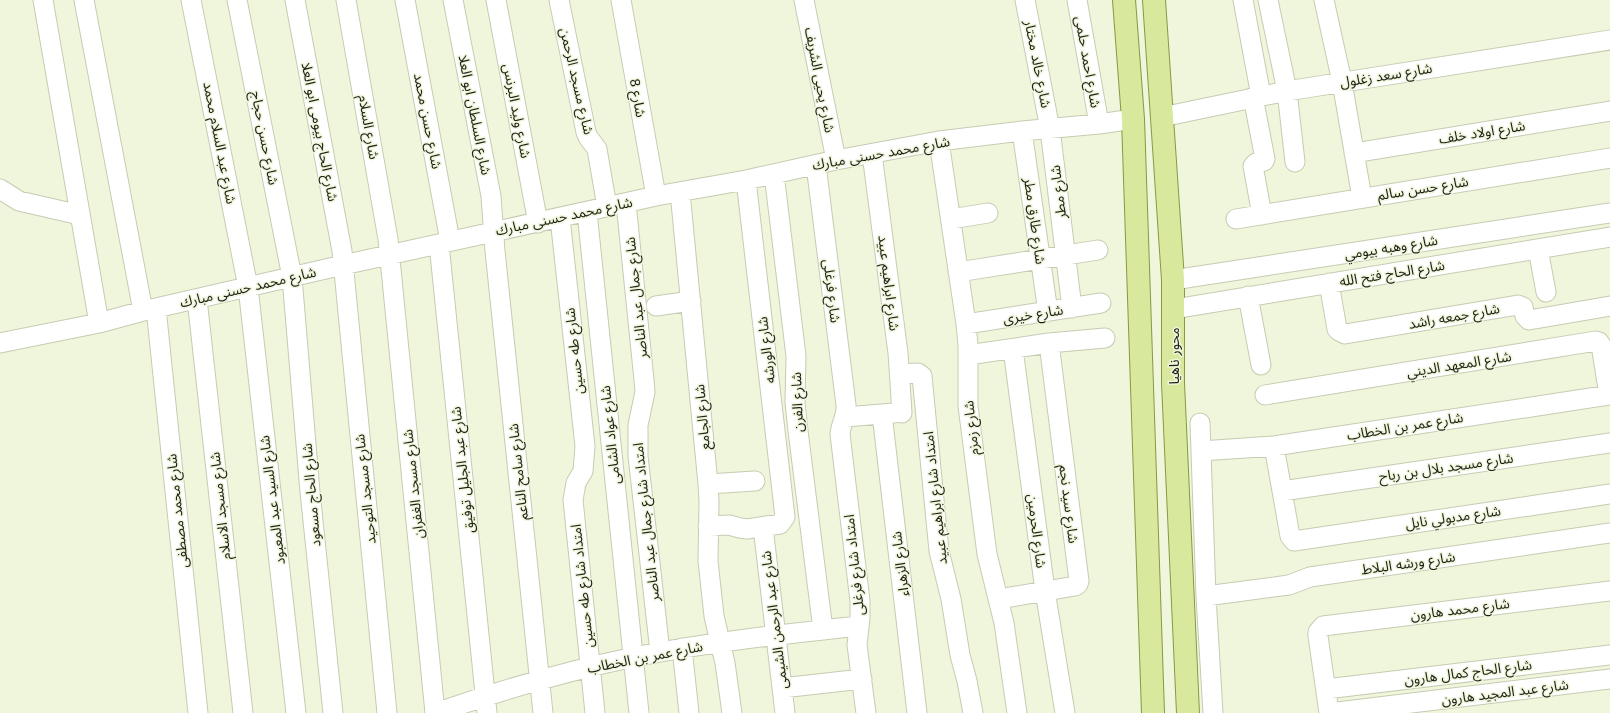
<svg xmlns="http://www.w3.org/2000/svg" width="1610" height="713" viewBox="0 0 1610 713" font-family="Arial,'Noto Sans Arabic',sans-serif">
<style>
.lines{fill:none;stroke-linecap:round;stroke-linejoin:round}
.minor-casing{stroke:#c5ccb2;stroke-width:21}
.major-casing{stroke:#869944;stroke-width:24}
.minor{stroke:#fff;stroke-width:19}
.major{stroke:#d8e99d;stroke-width:22}
.labels{text-anchor:middle;dominant-baseline:central;stroke-width:3;stroke-linejoin:round;paint-order:stroke}
.street-label{font-size:14px;fill:#1e2017;stroke:#eff6dc}
</style>
<rect width="100%" height="100%" fill="#eff6dc"/>
<g class="lines">
<!-- minor casing -->
<g class="minor-casing">
<path id="minor" d="M43 0 99 323
M84 0 143 311
M191 0 248 287 296 713
M237 0 292 277 310 492 333 713
M295 0 342 251 387 713
M346 0 388 239 435 713
M405 0 450 241
M453 0 491 196 495 251 543 713
M496 0 538 223
M559 0 586 132 588 137 597 149 607 207
M621 0 656 196
M804 0 836 160
M1025 0 1050 129 1072 308
M1077 0 1099 124
M1243 0 1261 96
M1268 0 1287 91 1295 162
M1324 0 1342 82 1362 198
M1253 97 1265 159 1264 161 1256 163 1253 166 1262 215
M1162 117 1287 91 1610 40
M1022 131 1048 312
M939 141 966 324 968 345V406L984 531 987 554 1004 623 1017 713
M1354 153 1610 111
M872 154 898 353 902 413
M816 165 846 405C847 416 841 423 840 434L860 601V618L857 645 866 713
M774 174 796 356 795 402 798 431 823 630
M0 189 19 201 80 215
M680 192 708 484 709 502 708 561 714 616 725 663 732 713
M626 203 644 380 645 392 638 425V456L660 652
M587 212 639 713
M560 218 585 446 583 471 576 483 573 500 595 713
M951 219 988 213
M1236 219 1610 158
M439 244 487 713
M1538 249 1546 292
M958 272 1098 250
M1173 280 1610 213
M1329 283 1337 329 1339 331 1345 334 1518 305 1523 307 1525 316 1529 320 1610 306
M1248 296 1261 365
M197 299 243 713
M656 306 691 301
M156 308 198 713
M1174 309 1610 237
M966 324 1101 303
M0 343 99 323 143 311 343 265 656 196 746 180 836 160 939 141 1022 131 1099 124 1133 119
M1013 349 1045 591 1065 713
M968 355 1049 343 1105 338
M900 374 918 373 922 376 939 551 951 599 960 655 967 681 973 713
M1265 395 1596 341 1599 342 1601 345 1609 395
M882 414 917 713
M845 417 894 413
M1200 423 1206 596 1213 713
M1274 446 1290 536 1294 541 1610 494
M1201 451 1274 446 1610 395
M708 484 755 481
M1282 491 1610 443
M708 526 729 525 740 528 747 529 780 524 785 517 746 180
M763 527 785 713
M1206 596 1289 585 1310 577 1610 533
M999 599 1075 586 1078 584 1079 581 1049 343
M682 648 689 713
M782 688 862 679
M1326 689 1610 655
M436 713C501 690 567 671 634 657 709 642 784 634 859 626
M1329 713 1318 636V632L1323 626 1610 591
M1329 713 1610 679"/>
</g>
<!-- major casing -->
<g class="major-casing">
<path id="major" d="M1124 0 1133 119 1153 713
M1154 0 1173 280V383L1188 713"/>
</g>
<!-- minor -->
<use href="#minor" class="minor"/>
<!-- major -->
<use href="#major" class="major"/>
</g>
<g class="labels">
<!-- street labels -->
<g class="street-label">
<text transform="translate(1088 62) rotate(80)">شارع احمد حلمى</text>
<text transform="translate(1038 64) rotate(79)">شارع خالد مختار</text>
<text transform="translate(1386 75) rotate(-9)">شارع سعد زغلول</text>
<text transform="translate(820 80) rotate(79)">شارع يحيى الشريف</text>
<text transform="translate(577 81) rotate(77)">شارع مسجد الرحمن</text>
<text transform="translate(638 98) rotate(80)">شارع 8</text>
<text transform="translate(517 111) rotate(79)">شارع وليد البرنس</text>
<text transform="translate(475 115) rotate(79)">شارع السلطان ابو العلا</text>
<text transform="translate(428 121) rotate(79)">شارع حسن محمد</text>
<text transform="translate(369 127) rotate(80)">شارع السلام</text>
<text transform="translate(320 132) rotate(79)">شارع الحاج بيومى ابو العلا</text>
<text transform="translate(1482 132) rotate(-9)">شارع اولاد خلف</text>
<text transform="translate(265 138) rotate(79)">شارع حسن حجاج</text>
<text transform="translate(220 143) rotate(79)">شارع عبد السلام محمد</text>
<text transform="translate(881 153) rotate(-10)">شارع محمد حسنى مبارك</text>
<text transform="translate(1423 188) rotate(-9)">شارع حسن سالم</text>
<text transform="translate(1058 192) rotate(-97)">شارع مطر</text>
<text transform="translate(564 216) rotate(-12)">شارع محمد حسنى مبارك</text>
<text transform="translate(1035 221) rotate(82)">شارع طارق مطر</text>
<text transform="translate(1391 247) rotate(-9)">شارع وهبه بيومي</text>
<text transform="translate(1392 273) rotate(-9)">شارع الحاج فتح الله</text>
<text transform="translate(889 283) rotate(83)">شارع ابراهيم عبيد</text>
<text transform="translate(248 287) rotate(-13)">شارع محمد حسنى مبارك</text>
<text transform="translate(832 291) rotate(83)">شارع فرغلى</text>
<text transform="translate(636 298) rotate(-96)">شارع جمال عبد الناصر</text>
<text transform="translate(1033 314) rotate(-9)">شارع خيرى</text>
<text transform="translate(1454 316) rotate(-10)">شارع جمعه راشد</text>
<text transform="translate(766 350) rotate(-97)">شارع الورشه</text>
<text transform="translate(574 351) rotate(-96)">شارع طه حسين</text>
<text transform="translate(1174 356) rotate(-90)">محور ناهيا</text>
<text transform="translate(1459 364) rotate(-9)">شارع المعهد الديني</text>
<text transform="translate(797 402) rotate(-92)">شارع الفرن</text>
<text transform="translate(702 417) rotate(-95)">شارع الجامع</text>
<text transform="translate(1405 426) rotate(-9)">شارع عمر بن الخطاب</text>
<text transform="translate(971 428) rotate(-96)">شارع زمزم</text>
<text transform="translate(610 435) rotate(-96)">شارع عواد الشامى</text>
<text transform="translate(1446 467) rotate(-8)">شارع مسجد بلال بن رباح</text>
<text transform="translate(462 470) rotate(-96)">شارع عبد الجليل توفيق</text>
<text transform="translate(518 472) rotate(-96)">شارع سامح الناعم</text>
<text transform="translate(413 484) rotate(-96)">شارع مسجد الغفران</text>
<text transform="translate(365 489) rotate(-96)">شارع مسجد التوحيد</text>
<text transform="translate(311 495) rotate(-95)">شارع الحاج مسعود</text>
<text transform="translate(935 498) rotate(-96)">امتداد شارع ابراهيم عبيد</text>
<text transform="translate(272 500) rotate(-97)">شارع السيد عبد المعبود</text>
<text transform="translate(1069 504) rotate(83)">شارع سيد نجم</text>
<text transform="translate(220 506) rotate(-96)">شارع مسجد الاسلام</text>
<text transform="translate(177 511) rotate(-96)">شارع محمد مصطفى</text>
<text transform="translate(1453 517) rotate(-8)">شارع مدبولي نايل</text>
<text transform="translate(646 522) rotate(-96)">امتداد شارع جمال عبد الناصر</text>
<text transform="translate(1037 531) rotate(83)">شارع الحرمين</text>
<text transform="translate(1408 563) rotate(-8)">شارع ورشه البلاط</text>
<text transform="translate(900 564) rotate(-97)">شارع الزهراء</text>
<text transform="translate(854 565) rotate(-96)">امتداد شارع فرغلى</text>
<text transform="translate(582 586) rotate(-96)">امتداد شارع طه حسين</text>
<text transform="translate(1460 609) rotate(-7)">شارع محمد هارون</text>
<text transform="translate(774 620) rotate(-97)">شارع عبد الرحمن الشيمى</text>
<text transform="translate(645 657) rotate(-11)">شارع عمر بن الخطاب</text>
<text transform="translate(1468 672) rotate(-7)">شارع الحاج كمال هارون</text>
<text transform="translate(1505 692) rotate(-7)">شارع عبد المجيد هارون</text>
</g>
</g>
</svg>
